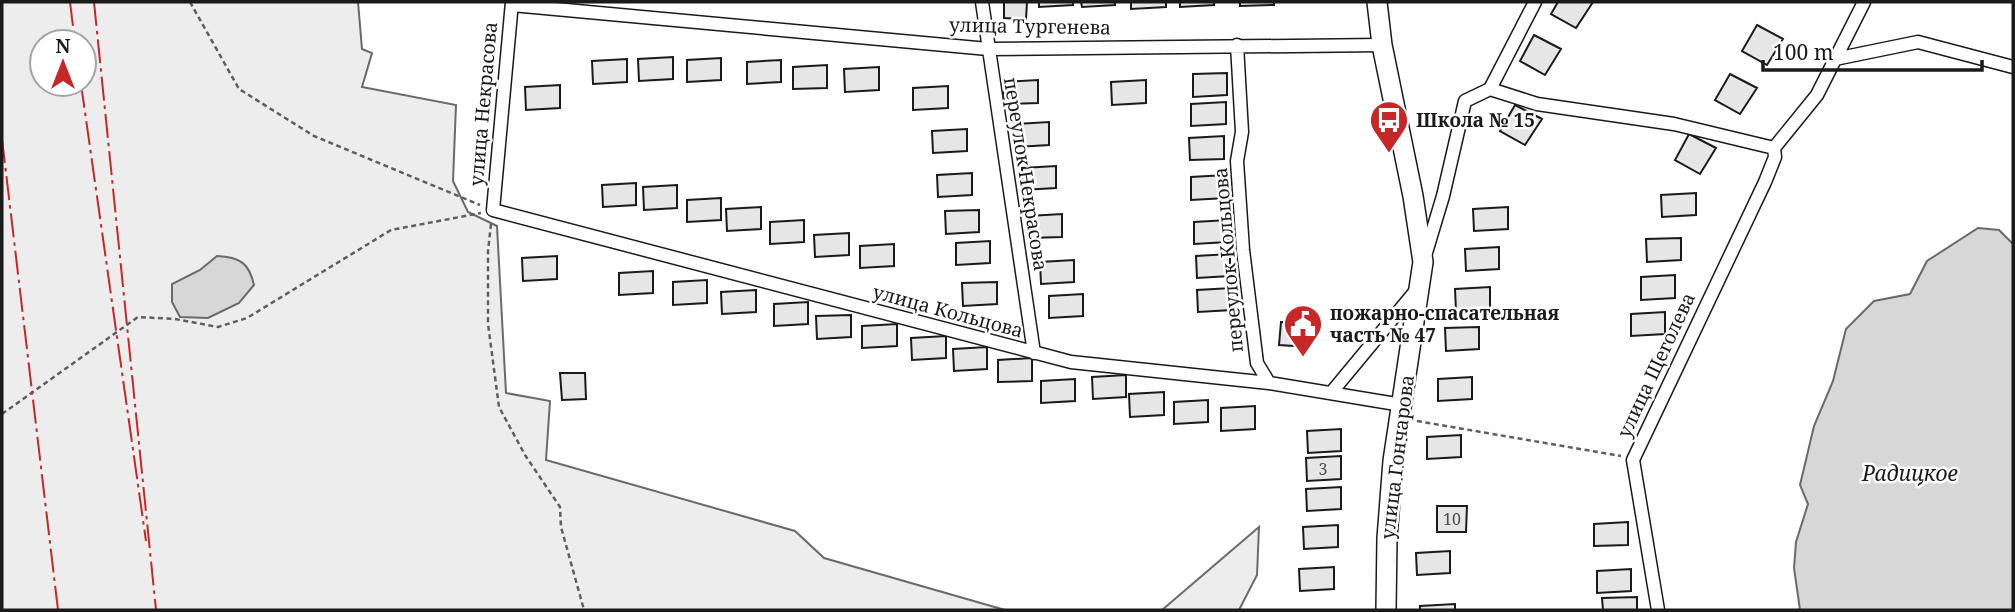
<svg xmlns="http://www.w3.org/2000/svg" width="2015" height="612" viewBox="0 0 2015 612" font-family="'Noto Serif',serif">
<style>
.green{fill:#ededed;stroke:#6a6a6a;stroke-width:2;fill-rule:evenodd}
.water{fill:#d7d7d7;stroke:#6a6a6a;stroke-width:2}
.building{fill:#e6e6e6;stroke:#1a1a1a;stroke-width:2}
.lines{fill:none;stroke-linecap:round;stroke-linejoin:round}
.street-casing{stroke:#1a1a1a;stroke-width:15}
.secondary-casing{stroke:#1a1a1a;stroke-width:22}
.path{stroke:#5f5f5f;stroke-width:2.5;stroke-dasharray:5 3.5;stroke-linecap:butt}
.street{stroke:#fff;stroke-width:12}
.secondary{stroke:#fff;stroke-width:19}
.power{stroke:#c62828;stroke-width:2;stroke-dasharray:24 5 3.5 5;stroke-linecap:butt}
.labels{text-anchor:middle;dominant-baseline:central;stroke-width:5;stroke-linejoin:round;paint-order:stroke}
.number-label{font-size:16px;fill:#4d4d4d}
.street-label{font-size:19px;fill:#1a1a1a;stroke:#fff}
.poi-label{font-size:19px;font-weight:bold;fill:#1a1a1a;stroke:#fff;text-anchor:start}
.water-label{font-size:21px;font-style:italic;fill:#1a1a1a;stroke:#fff}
</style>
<rect width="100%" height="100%" fill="#fff"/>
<!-- green -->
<path class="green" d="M2 2H358L362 49 372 53 362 87 456 105 453 181 468 212 497 226 506 393 550 401 546 460 795 531 824 558 1005 610H2ZM42 42H84V84H42Z
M1259 527 1257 575 1239 610H1162Z"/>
<!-- water -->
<path class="water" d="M1978 228 1999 230 2013 244V610H1800L1794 568 1796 542 1808 504 1800 485 1814 426 1833 381 1846 329 1874 301 1910 294 1927 261Z
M217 256C240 257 249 263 254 285L239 303 208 318 180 317 172 302V284L200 270Z"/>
<!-- building -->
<path class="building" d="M1004 2H1027L1026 19 1004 18Z
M1039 2H1073V5L1039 7Z
M1081 2H1115V5L1082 7Z
M1131 2H1166V7L1131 9Z
M1180 2H1214V5L1180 7Z
M1240 2H1274V5L1240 6Z
M1558 2H1593L1576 28 1551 14Z
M1757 25 1783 39 1767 65 1742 51Z
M1534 35 1561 49 1545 75 1520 61Z
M673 57V79L639 81 638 59Z
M721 58V80L687 82V60Z
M627 59V82L593 84 592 61Z
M781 60V82L747 84V62Z
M827 65V88L793 89V67Z
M879 67V90L845 92 844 69Z
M1227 73V95L1193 97V74Z
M1730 74 1757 88 1740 114 1715 100Z
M1038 80V103L1004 104V82Z
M1146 80V103L1112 105 1111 82Z
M560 85V108L526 110 525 87Z
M948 86V108L913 110V88Z
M1226 102V124L1191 126V104Z
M1515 105 1542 119 1525 145 1500 131Z
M1049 122V145L1015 147 1014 124Z
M967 129V151L933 153 932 131Z
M1689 134 1716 148 1700 174 1675 160Z
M1224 136V159L1190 160 1189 138Z
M1056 166V188L1022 190V168Z
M972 173V195L938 197 937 175Z
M1226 175V198L1191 200V177Z
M636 183V205L603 207 602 185Z
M677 185V208L644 210 643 187Z
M1696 193V215L1662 217 1661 195Z
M721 198V220L687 222V200Z
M761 207V229L727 231 726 209Z
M1508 207V229L1474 231 1473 209Z
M979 210V232L946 234 945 211Z
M1062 214V237L1028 238V216Z
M804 220V242L770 244V222Z
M1228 220V242L1194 244V222Z
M849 233V255L815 257 814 235Z
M1681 238V260L1647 262 1646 239Z
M990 241V263L956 265V243Z
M894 244V266L860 268V246Z
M1499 247V269L1466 271 1465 249Z
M1230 254V276L1197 278 1196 256Z
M557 256V279L523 281 522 258Z
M1074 260V282L1041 284 1040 262Z
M653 271V293L619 295V273Z
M1675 275V298L1641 300V277Z
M707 280V303L673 305V282Z
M997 282V304L963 306 962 283Z
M1490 287V309L1456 311 1455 289Z
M1232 288V310L1198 312 1197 290Z
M756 290V312L722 314 721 292Z
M1083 294V316L1049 318V296Z
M808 302V324L774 326V304Z
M1665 312V334L1631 336V314Z
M851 315V337L817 339 816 316Z
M1281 322 1311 324 1309 347 1279 345Z
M897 324V346L862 348V326Z
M1479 327V349L1446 351 1445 328Z
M946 336V358L912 360 911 338Z
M987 347V369L954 371 953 349Z
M1032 358V381L998 382V360Z
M560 373H585L586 399 562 400Z
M1126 375V397L1093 399 1092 377Z
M1472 377V399L1438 401V379Z
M1075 379V401L1041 403V381Z
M1164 392V415L1130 417 1129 394Z
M1208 400V422L1174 424V402Z
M1255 406V429L1221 431V408Z
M1341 429V451L1308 453 1307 431Z
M1461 435V457L1427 459V437Z
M1341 456V479L1307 481 1306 458Z
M1341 487V509L1307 511 1306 489Z
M1437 506H1467L1466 532H1437Z
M1628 522V545L1594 546V524Z
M1338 525V547L1304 549 1303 527Z
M1450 551V573L1417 575 1416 553Z
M1334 567V589L1300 591 1299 569Z
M1631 569V591L1597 593V571Z
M1637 597V610H1603L1602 598Z
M1455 604V610H1420V606Z"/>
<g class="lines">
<!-- street casing -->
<g class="street-casing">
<path id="street" d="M512 2 493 210 1071 362 1269 383 1402 405
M982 2 1034 353
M512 5 988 49 1382 45
M1237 45 1242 132 1237 161 1243 250 1257 363 1269 383
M1835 59 1918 42 2013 67
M1490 89 1537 104 1674 124 1774 148 1817 95 1864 2
M1425 256 1443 196 1465 101 1490 89 1535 2
M1331 393 1418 288
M1658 610 1633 460 1765 182 1775 157 1774 148"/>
</g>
<!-- secondary casing -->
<g class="secondary-casing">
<path id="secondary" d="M1377 2 1382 45 1413 196 1423 262 1393 461 1387 538 1386 610"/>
</g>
<!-- path -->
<path class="path" d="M190 2 239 89 314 136 480 205
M491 224 488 251V324L499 407 525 455 560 507 561 527 584 610
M2 414 138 317 175 319 218 327 247 318 391 230 481 213
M1417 421 1621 456"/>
<!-- street -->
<use href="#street" class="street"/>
<!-- secondary -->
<use href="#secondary" class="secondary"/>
<!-- power -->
<path class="power" d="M70 2 75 42
M94 2 156 610
M81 84 146 541
M2 139 58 610"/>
</g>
<!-- icons -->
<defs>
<g id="bus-pin" transform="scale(2.0125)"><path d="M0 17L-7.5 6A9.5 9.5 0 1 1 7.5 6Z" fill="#c62828" stroke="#fff"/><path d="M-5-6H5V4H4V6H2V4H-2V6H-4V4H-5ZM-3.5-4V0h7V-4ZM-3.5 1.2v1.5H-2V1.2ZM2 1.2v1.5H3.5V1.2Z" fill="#fff"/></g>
<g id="civic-pin" transform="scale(2.0125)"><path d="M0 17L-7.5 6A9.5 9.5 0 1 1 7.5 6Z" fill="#c62828" stroke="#fff"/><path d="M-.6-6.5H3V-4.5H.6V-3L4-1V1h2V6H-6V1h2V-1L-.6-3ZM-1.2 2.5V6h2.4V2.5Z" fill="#fff"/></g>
</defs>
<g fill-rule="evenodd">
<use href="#bus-pin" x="1389" y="120"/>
<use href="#civic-pin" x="1303" y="324"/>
</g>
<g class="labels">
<!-- number labels -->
<g class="number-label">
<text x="1323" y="469">3</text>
<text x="1452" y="519">10</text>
</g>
<!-- street labels -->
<g class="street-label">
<text transform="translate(1030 26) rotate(1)">улица Тургенева</text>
<text transform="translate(483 104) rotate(-85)">улица Некрасова</text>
<text transform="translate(1026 174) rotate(81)">переулок Некрасова</text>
<text transform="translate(1228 260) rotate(-95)">переулок Кольцова</text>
<text transform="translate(948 311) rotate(15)">улица Кольцова</text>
<text transform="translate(1656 365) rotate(-65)">улица Щеголева</text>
<text transform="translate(1397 457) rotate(-83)">улица Гончарова</text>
</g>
<!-- poi labels -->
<g class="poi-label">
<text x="1416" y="120">Школа № 15</text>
<text x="1330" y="313">пожарно-спасательная<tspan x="1330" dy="22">часть № 47</tspan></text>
</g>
<!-- water labels -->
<g class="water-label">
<text x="1910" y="473">Радицкое</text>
</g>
</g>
<!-- border -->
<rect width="2015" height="612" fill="none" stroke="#1a1a1a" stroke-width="7"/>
<!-- north arrow -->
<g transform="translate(63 63)"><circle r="33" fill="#ffffff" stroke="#a3a3a3" stroke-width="2"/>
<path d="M0-5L12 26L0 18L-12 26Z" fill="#c62828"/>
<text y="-10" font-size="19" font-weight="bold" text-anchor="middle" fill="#1a1a1a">N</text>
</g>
<!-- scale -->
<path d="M1763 60v10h219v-10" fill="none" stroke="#1a1a1a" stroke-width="3.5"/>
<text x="1773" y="60" font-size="21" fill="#1a1a1a" stroke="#ffffff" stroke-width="5" paint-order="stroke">100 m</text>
</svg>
